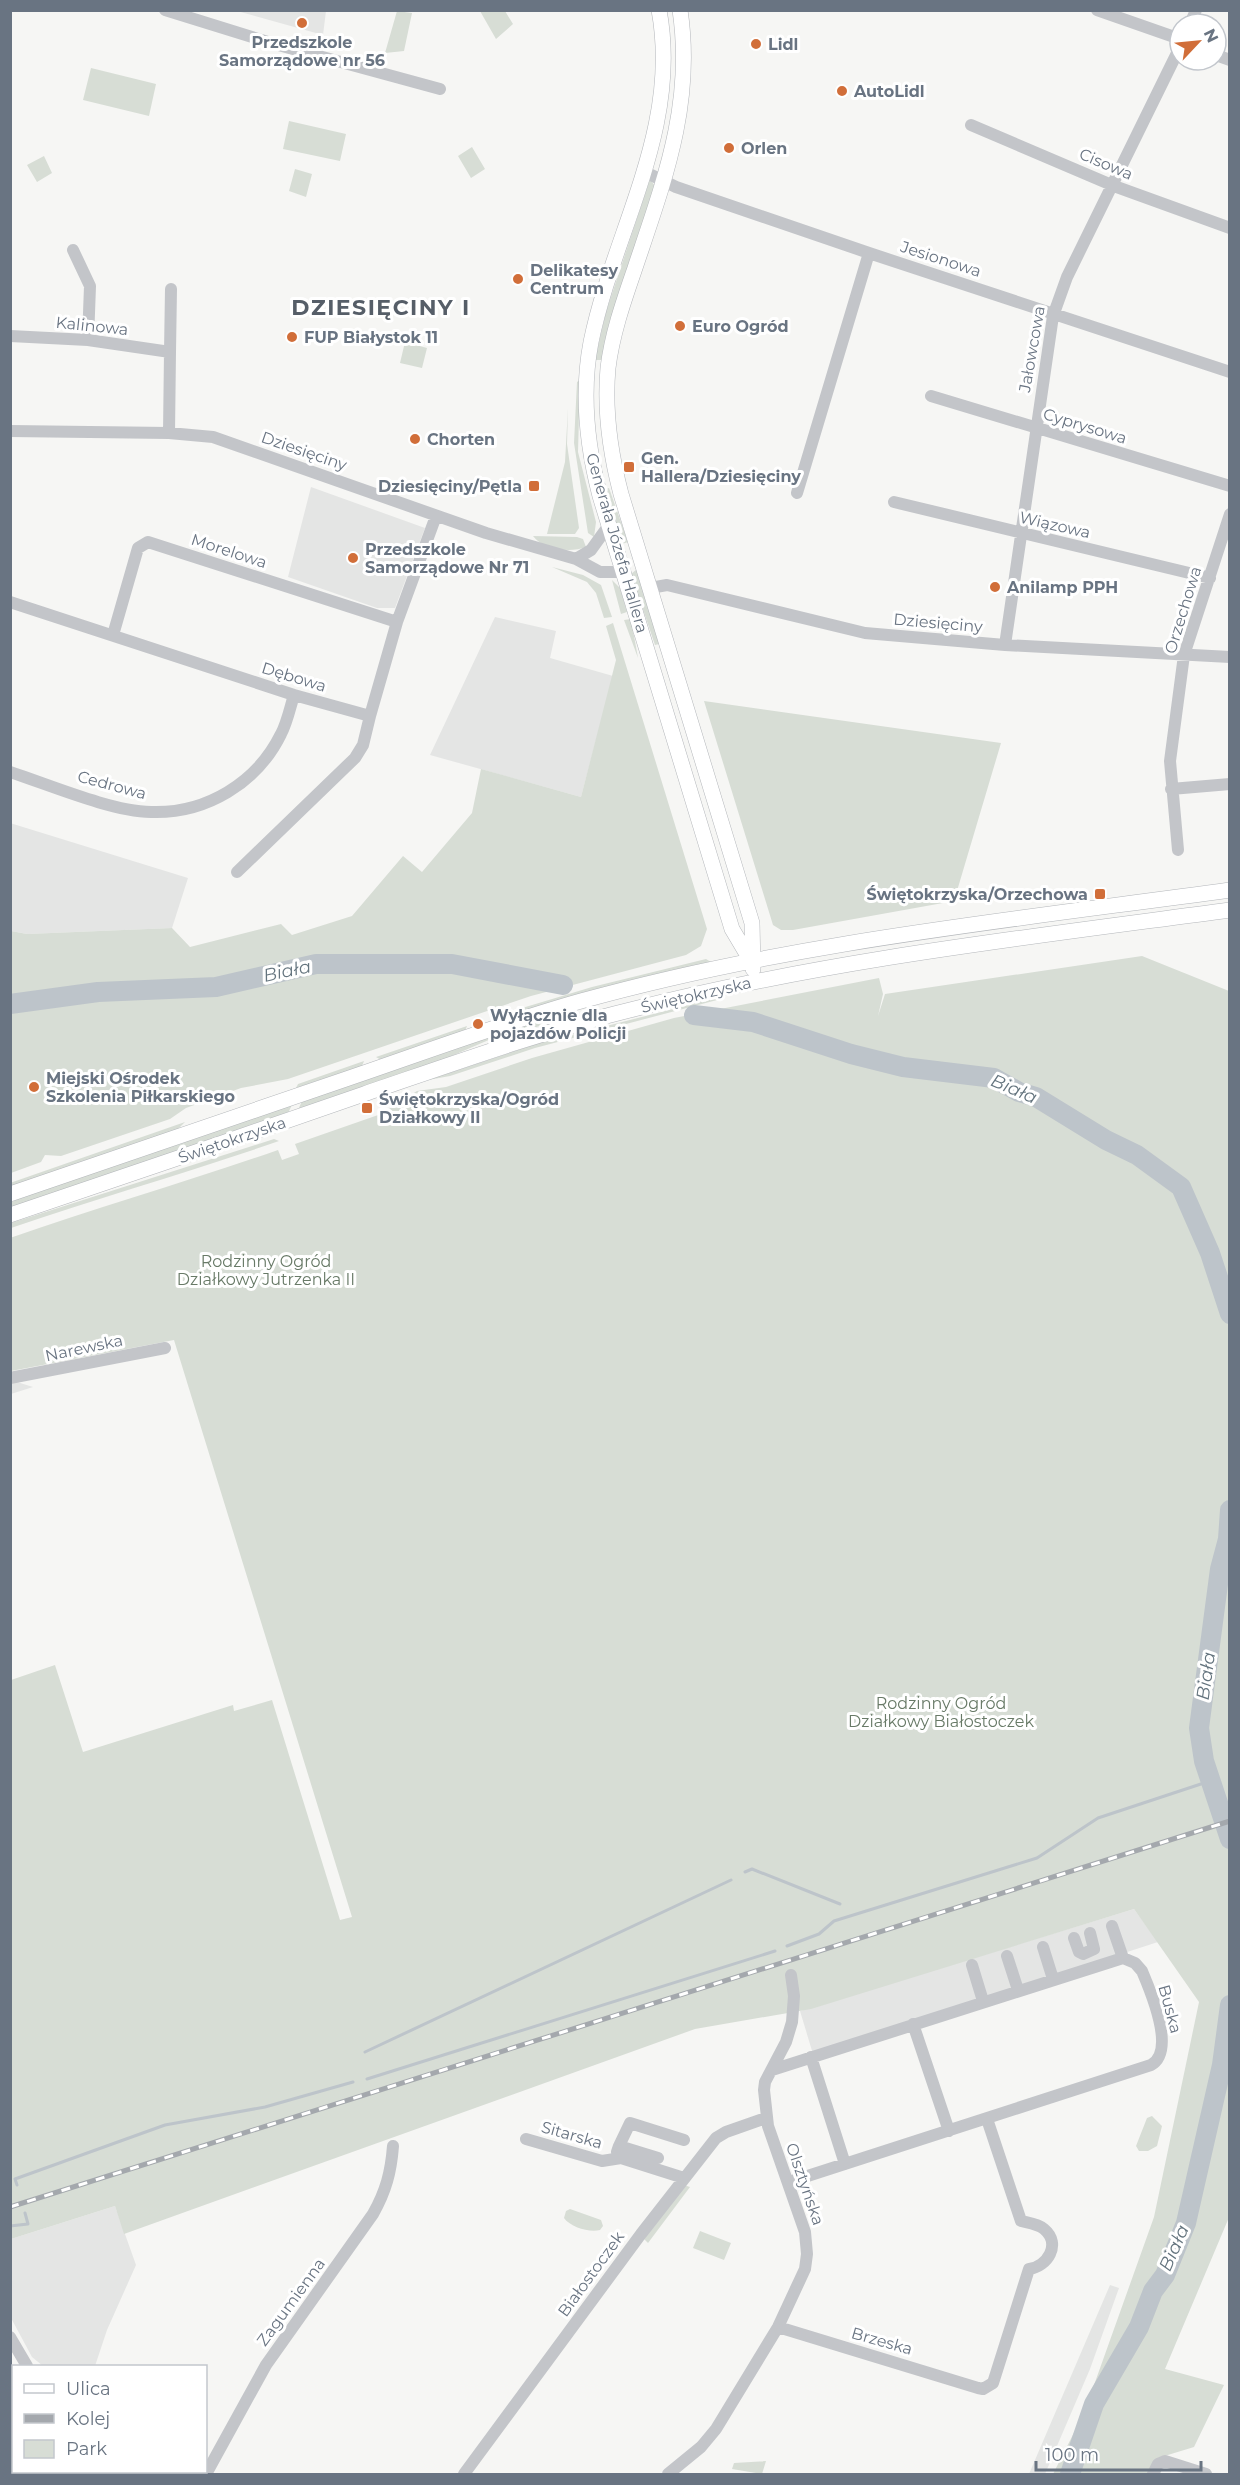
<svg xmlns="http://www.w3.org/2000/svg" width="1240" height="2485" viewBox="0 0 1240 2485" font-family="Montserrat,sans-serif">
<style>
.built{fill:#e4e5e4}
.green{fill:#d7ddd5}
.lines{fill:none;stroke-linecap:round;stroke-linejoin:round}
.stream{stroke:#bdc4ca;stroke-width:3}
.river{stroke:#bdc4ca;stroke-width:20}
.major-casing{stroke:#b4b7bb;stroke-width:16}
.minor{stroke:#c3c5c9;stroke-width:12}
.major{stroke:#fff;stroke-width:15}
.rail-casing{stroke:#a4a8ad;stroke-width:5}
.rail{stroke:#fff;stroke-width:3;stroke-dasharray:9;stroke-linecap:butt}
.poi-dot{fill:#d16e39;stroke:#fff;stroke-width:2}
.labels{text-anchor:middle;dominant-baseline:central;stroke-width:6;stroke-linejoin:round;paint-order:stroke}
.poi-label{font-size:16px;font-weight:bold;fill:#697482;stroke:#fff;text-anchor:start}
.street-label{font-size:16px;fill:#697482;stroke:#fff}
.park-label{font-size:16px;fill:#687a67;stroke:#fff}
.water-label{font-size:18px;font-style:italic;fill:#64747e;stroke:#fff}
.district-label{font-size:22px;font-weight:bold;letter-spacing:1.5px;fill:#565e68;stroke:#fff}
</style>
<rect width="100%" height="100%" fill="#f6f6f4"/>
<!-- built -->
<path class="built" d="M237 11H326L323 35Z
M311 487 425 528 395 608H377L288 577Z
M495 617 556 631 550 658 613 676 581 797 430 755Z
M10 823 188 878 172 928 27 934 11 931Z
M11 1382H17L33 1387 11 1394Z
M1134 1909 1158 1942 813 2054 800 2011Z
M115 2206 136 2265 107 2330 95 2366H43L32 2357 11 2318V2239Z
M1110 2285 1119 2288 1090 2369 1045 2474H1029Z"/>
<!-- green -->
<path class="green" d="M397 11 412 13 404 51 385 53Z
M480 11H505L513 24 496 39Z
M91 68 156 84 149 116 83 100Z
M289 121 346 134 340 161 283 149Z
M472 147 485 169 471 178 458 156Z
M44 156 52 173 37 182 27 165Z
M295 169 312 174 306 197 289 191Z
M650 179 655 186 602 360H595L606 312Z
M405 342 427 348 422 368 400 363Z
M580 380 578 452 596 522 594 537 588 533 574 443 577 382Z
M568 408 567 444 579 528 575 534H547L565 462Z
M609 488 628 542 622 544 605 489Z
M533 536 577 537 583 539 586 547C571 553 543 550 533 536Z
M552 567 583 575 601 585 612 617 604 618 596 593 587 582Z
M637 569 659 644 655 645 631 574Z
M612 580 620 588 627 612 621 614Z
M631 619 638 658 624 620Z
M613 623 707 929 701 946 686 955 531 996 288 1079 241 1088 186 1108 170 1119 61 1156 45 1155 41 1162 11 1173V931L27 934 172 928 190 947 281 924 292 935 352 916 403 856 422 872 472 813 481 769 581 797 616 660 606 626Z
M704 701 1001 743 954 901 793 930H781L773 925Z
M1142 956 1229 991 1230 2215 1165 2369 1224 2385 1194 2447 1158 2458 1148 2474H1053L1084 2413 1154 2217 1199 2002 1134 1909 811 2009 695 2029 124 2234 115 2206 11 2239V1680L55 1665 83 1752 233 1705 234 1711 272 1700 340 1920 352 1917 174 1340 11 1371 10 1238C99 1207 189 1181 278 1150L282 1160 299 1154 295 1144 381 1114 417 1091 446 1087 532 1058 674 1018 879 978 883 994 878 1016 885 994Z
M706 959 711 962 504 1018 499 1015 592 987Z
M720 997 717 1000 535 1048 450 1076 428 1080 536 1044Z
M560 1014 561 1018 504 1039 502 1033Z
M467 1026 465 1031 381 1060 376 1057Z
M489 1037 491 1039 447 1058 298 1110 302 1101Z
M364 1061 362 1066 296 1088 298 1084Z
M292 1105 288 1113 11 1209 10 1203 20 1198Z
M185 1122 177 1130 11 1187 10 1183Z
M274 1139 279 1141C190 1172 100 1197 11 1228V1223Z
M1152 2116 1162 2126 1157 2146 1148 2151H1139L1136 2146 1147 2118Z
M684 2185 690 2187 648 2243 644 2239Z
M570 2209 601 2220 603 2226 600 2230C590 2233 570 2227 564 2218L566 2211Z
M700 2231 731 2243 724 2260 693 2248Z
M766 2461 762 2474 732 2469 734 2463Z"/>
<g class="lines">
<!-- stream -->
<path class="stream" d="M745 1872 752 1869 840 1904
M787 1946 819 1934 834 1921 1037 1858 1098 1818 1210 1781
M365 2052 731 1880
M367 2079 775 1951
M17 2185 15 2179 165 2125 265 2107 353 2082
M10 2226 28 2224 25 2213"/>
<!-- river -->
<path class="river" d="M10 1004 98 992 216 987 316 964H452L563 985
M694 1015 753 1022 851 1054 903 1067 994 1078 1019 1092 1036 1097 1106 1140 1137 1155 1181 1187 1210 1253 1230 1314
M1230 1510 1228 1539 1220 1569 1199 1728 1204 1761 1230 1839
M1070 2474 1094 2404 1139 2327 1153 2291 1165 2275 1186 2223 1222 2065 1230 2005"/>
<!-- major casing -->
<g class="major-casing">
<path id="major" d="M659 10C681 129 614 230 591 342 581 394 587 446 600 496L732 929 751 961
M680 10C694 104 664 181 635 268 624 300 612 334 608 368 604 412 610 452 621 494L752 923 753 969
M10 1194C124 1155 238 1116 352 1077 428 1051 503 1023 581 1001 793 942 1012 920 1230 890
M10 1215C129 1175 246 1135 364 1094 452 1064 540 1032 630 1010 826 960 1029 937 1230 910"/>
</g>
<!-- minor -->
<path class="minor" d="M165 10 271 43 440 89
M1097 10 1180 39
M1190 24 1196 10
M1216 55 1230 60
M971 125 1114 186 1230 228
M645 172 676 187 869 253 1230 372
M73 250 90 286 88 340
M10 336 88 340 170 352 169 433
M170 352 171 289
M931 396 1230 486
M10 431 169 433 213 437 486 533 576 559 600 572H623
M797 493 869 253
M894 502 1210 578
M576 559 591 550 609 525
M650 588 667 585 865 633 1005 645 1230 657
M10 602 294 695 370 716 363 745 355 758 237 872
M113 635 138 548 148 542 397 622
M1005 645 1053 316 1067 277 1180 47
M370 716 397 622 436 516
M10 772C50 785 110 811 151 812 206 814 257 783 281 734 287 723 290 708 294 695
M1171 789 1230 784
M1178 850 1170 761 1184 655 1230 514
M10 1378 165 1348
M1112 1926 1123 1958
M1074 1938 1079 1952 1083 1954 1094 1949 1090 1933
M1043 1947 1053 1979
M1007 1956 1018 1990
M972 1965 983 2001
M913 2024 949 2131
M811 2057 845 2164
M772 2070 1123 1958 1135 1963 1142 1971C1151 1992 1176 2051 1151 2065L789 2182
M526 2139 602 2161 621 2158 684 2178
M619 2146 630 2123 684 2140
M617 2152 619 2146 658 2158
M778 2327 978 2388 983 2389 993 2383 1029 2269C1047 2267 1062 2244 1044 2229 1038 2224 1029 2223 1021 2221L987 2119
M10 2337 27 2366
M10 2384 14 2385
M206 2474 266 2365 373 2214C386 2191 391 2172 393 2146
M464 2474 641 2234 716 2138 726 2132 766 2118
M668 2474 701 2447 716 2429 778 2327 805 2269 807 2254 805 2232 768 2126 764 2090 765 2082 786 2042 792 2022 794 1996 791 1975
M1153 2474 1158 2464 1165 2461 1206 2474"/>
<!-- major -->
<use href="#major" class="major"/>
<!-- rail casing -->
<g class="rail-casing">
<path id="rail" d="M10 2207 1230 1821"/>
</g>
<!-- rail -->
<use href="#rail" class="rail"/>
</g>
<!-- markers -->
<g class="poi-dot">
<circle cx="302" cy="23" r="6"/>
<circle cx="756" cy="44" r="6"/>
<circle cx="842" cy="91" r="6"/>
<circle cx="729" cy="148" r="6"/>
<circle cx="518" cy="279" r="6"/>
<circle cx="680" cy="326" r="6"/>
<circle cx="292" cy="337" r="6"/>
<circle cx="415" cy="439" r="6"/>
<rect x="623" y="461" width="12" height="12" rx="3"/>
<rect x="528" y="480" width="12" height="12" rx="3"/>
<circle cx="353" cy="558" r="6"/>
<circle cx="995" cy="587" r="6"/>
<rect x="1094" y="888" width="12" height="12" rx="3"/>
<circle cx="478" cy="1024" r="6"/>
<circle cx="34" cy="1087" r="6"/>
<rect x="361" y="1102" width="12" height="12" rx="3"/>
</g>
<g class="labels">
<!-- poi labels -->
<g class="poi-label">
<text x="302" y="42" text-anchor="middle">Przedszkole<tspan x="302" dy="18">Samorządowe nr 56</tspan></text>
<text x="768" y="44">Lidl</text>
<text x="854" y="91">AutoLidl</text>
<text x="741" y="148">Orlen</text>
<text x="530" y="270">Delikatesy<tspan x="530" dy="18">Centrum</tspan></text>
<text x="692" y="326">Euro Ogród</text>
<text x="304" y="337">FUP Białystok 11</text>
<text x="427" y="439">Chorten</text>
<text x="641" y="458">Gen.<tspan x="641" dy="18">Hallera/Dziesięciny</tspan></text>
<text x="522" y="486" text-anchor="end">Dziesięciny/Pętla</text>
<text x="365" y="549">Przedszkole<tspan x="365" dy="18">Samorządowe Nr 71</tspan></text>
<text x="1007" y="587">Anilamp PPH</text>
<text x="1088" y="894" text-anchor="end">Świętokrzyska/Orzechowa</text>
<text x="490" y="1015">Wyłącznie dla<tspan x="490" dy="18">pojazdów Policji</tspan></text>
<text x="46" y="1078">Miejski Ośrodek<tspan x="46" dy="18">Szkolenia Piłkarskiego</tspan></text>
<text x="379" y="1099">Świętokrzyska/Ogród<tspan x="379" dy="18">Działkowy II</tspan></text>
</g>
<!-- street labels -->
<g class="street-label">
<text transform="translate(1106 164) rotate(23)">Cisowa</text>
<text transform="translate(941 259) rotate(18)">Jesionowa</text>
<text transform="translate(92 326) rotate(6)">Kalinowa</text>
<text transform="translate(1032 349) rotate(-80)">Jałowcowa</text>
<text transform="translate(1085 426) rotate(17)">Cyprysowa</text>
<text transform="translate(304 451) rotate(19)">Dziesięciny</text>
<text transform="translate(1055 525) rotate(13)">Wiązowa</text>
<text transform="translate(617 543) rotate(74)">Generała Józefa Hallera</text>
<text transform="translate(229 551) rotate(18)">Morelowa</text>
<text transform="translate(1183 610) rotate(-73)">Orzechowa</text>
<text transform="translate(938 623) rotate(5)">Dziesięciny</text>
<text transform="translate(294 677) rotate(17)">Dębowa</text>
<text transform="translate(112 785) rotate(15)">Cedrowa</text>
<text transform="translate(696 995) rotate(-13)">Świętokrzyska</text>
<text transform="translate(232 1140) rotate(-19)">Świętokrzyska</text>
<text transform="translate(84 1348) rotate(-12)">Narewska</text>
<text transform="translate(1170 2009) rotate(75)">Buska</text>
<text transform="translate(572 2135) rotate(16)">Sitarska</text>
<text transform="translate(805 2184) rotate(71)">Olsztyńska</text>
<text transform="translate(591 2274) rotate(-54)">Białostoczek</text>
<text transform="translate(291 2302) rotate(-54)">Zagumienna</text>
<text transform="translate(882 2341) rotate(16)">Brzeska</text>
</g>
<!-- park labels -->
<g class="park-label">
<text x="266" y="1261">Rodzinny Ogród<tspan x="266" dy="18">Działkowy Jutrzenka II</tspan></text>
<text x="941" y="1703">Rodzinny Ogród<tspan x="941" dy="18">Działkowy Białostoczek</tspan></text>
</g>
<!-- water labels -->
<g class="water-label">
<text transform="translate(287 971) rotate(-12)">Biała</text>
<text transform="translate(1014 1089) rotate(23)">Biała</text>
<text transform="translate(1206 1676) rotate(-82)">Biała</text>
<text transform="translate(1174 2248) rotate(-66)">Biała</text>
</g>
<!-- district labels -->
<g class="district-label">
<text x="381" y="307">DZIESIĘCINY I</text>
</g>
</g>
<!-- border -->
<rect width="1240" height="2485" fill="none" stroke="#697482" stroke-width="24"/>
<!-- legend -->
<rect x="12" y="2365" width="195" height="108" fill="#ffffff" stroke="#c3c7cd" stroke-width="1.5"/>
<rect x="24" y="2384" width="30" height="9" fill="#ffffff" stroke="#c3c7cd" stroke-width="1.5"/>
<text x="66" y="2395" font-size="18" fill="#697482">Ulica</text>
<rect x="24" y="2414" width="30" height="9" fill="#a4a8ad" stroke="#c3c7cd" stroke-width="1.5"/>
<text x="66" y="2425" font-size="18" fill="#697482">Kolej</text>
<rect x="24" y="2440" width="30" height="18" fill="#d7ddd5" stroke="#c3c7cd" stroke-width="1.5"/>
<text x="66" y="2455" font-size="18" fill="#697482">Park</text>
<!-- north arrow -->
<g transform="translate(1198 42) rotate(64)"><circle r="28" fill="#ffffff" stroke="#c3c7cd" stroke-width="1.5"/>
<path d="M0-4.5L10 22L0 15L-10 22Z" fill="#d16e39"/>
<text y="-9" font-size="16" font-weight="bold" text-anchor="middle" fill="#697482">N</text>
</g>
<!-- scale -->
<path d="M1036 2461v9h165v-9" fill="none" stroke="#697482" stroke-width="3"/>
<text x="1045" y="2461" font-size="18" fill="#697482" stroke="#ffffff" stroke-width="4.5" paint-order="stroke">100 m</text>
</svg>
